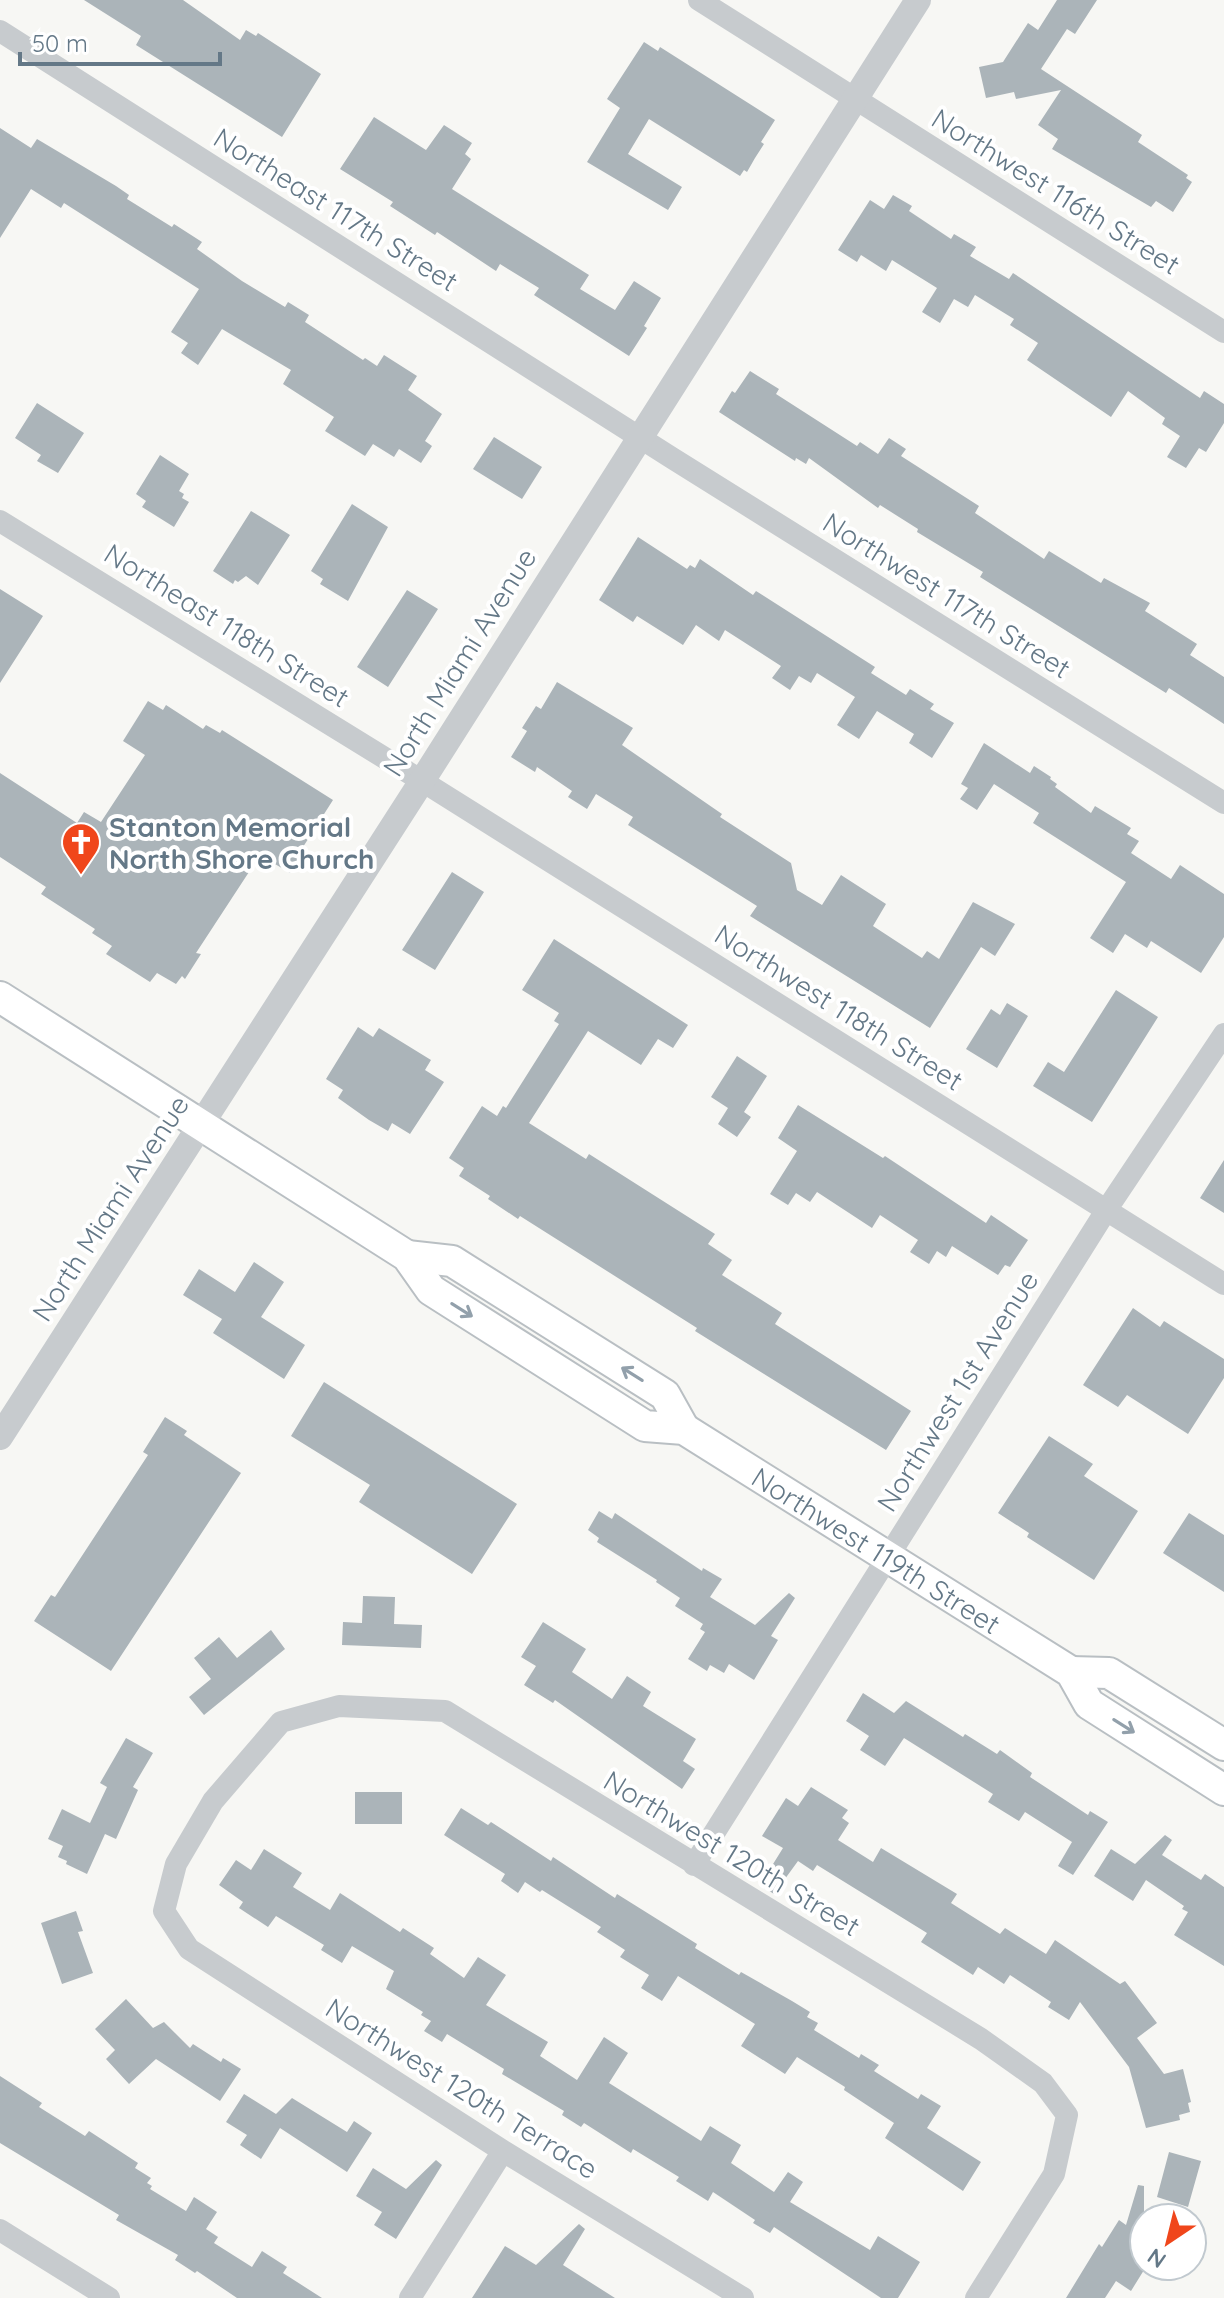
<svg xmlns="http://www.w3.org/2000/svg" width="1224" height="2298" viewBox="0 0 1224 2298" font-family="Quicksand,sans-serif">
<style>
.building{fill:#abb4b9}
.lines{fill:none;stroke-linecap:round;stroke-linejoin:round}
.secondary-casing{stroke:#b9bfc3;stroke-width:34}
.minor{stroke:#c7cbce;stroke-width:22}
.tertiary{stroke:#c7cbce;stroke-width:26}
.secondary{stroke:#fff;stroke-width:30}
.oneway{stroke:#92a0ab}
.labels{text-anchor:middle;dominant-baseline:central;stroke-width:8;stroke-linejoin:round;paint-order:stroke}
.street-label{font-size:28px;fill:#647887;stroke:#fff}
.poi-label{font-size:28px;font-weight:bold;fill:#647887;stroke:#fff;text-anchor:start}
</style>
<rect width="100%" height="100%" fill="#f7f7f4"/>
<!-- building -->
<path class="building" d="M84 0H183L240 40 246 30 256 36 258 33 321 74 282 137 136 45 141 36Z
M1057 0H1097L1075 34 1067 29 1041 69 1142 135 1138 142 1188 175 1186 178 1192 182 1173 212 1156 201 1151 207 1052 149 1058 139 1038 125 1061 90 1016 99 1014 92 986 98 979 67 1003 62 1028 23 1038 30Z
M644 42 658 51 660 47 775 120 761 142 764 144 755 158 747 172 744 170 740 176 649 119 628 154 682 187 668 210 587 162 620 108 607 99Z
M374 117 426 150 444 125 472 143 465 154 471 159 452 189 589 275 580 289 615 310 634 281 661 298 644 326 647 328 629 356 534 295 539 288 500 264 496 271 437 232 435 235 390 206 393 202 340 169Z
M0 128 31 148 37 139 116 186 129 195 127 199 172 227 174 224 202 242 197 249 242 281 285 307 288 302 309 315 305 322 363 360 365 358 377 366 384 355 417 376 408 390 442 414 425 441 432 446 421 463 399 449 394 457 373 444 365 456 325 431 334 417 283 384 291 370 222 329 198 365 181 353 188 343 171 332 199 289 64 203 61 208 31 189 0 238Z
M893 195 912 206 909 211 951 239 954 234 976 247 970 256 1009 279 1013 273 1200 398 1204 391 1224 404V423L1206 452 1199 448 1186 468 1167 457 1180 436 1162 424 1165 418 1128 391 1111 417 1027 360 1038 343 1010 325 1014 319 975 295 968 307 954 299 940 323 922 312 937 288 892 260 886 271 861 255 857 262 838 250 870 200 884 209Z
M750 371 779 389 776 394 857 446 860 442 878 454 889 438 906 449 901 456 979 506 975 513 1044 559 1049 551 1101 583 1104 578 1150 603 1145 611 1197 644 1190 655 1224 677V724L1169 688 1166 693 980 577 983 572 917 532 918 529 880 505 878 508 809 458 806 464 796 458 795 461 719 412 732 391 735 393Z
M37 403 84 433 58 473 37 461 41 455 15 438Z
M494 437 542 467 522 499 473 469Z
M160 455 189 474 179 491 184 494 182 498 189 502 174 527 142 507 146 501 136 494Z
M352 504 388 527 348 601 320 584 323 579 311 571Z
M251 511 290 535 258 585 246 576 238 582 235 580 233 584 213 571Z
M638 537 687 569 690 565 695 568 700 559 753 595 756 591 875 667 871 673 906 695 910 689 934 704 930 709 954 723 932 758 909 743 914 734 877 711 859 739 837 725 855 697 817 673 811 683 799 676 790 690 772 678 781 666 725 630 719 641 696 625 683 645 637 616 633 622 599 600Z
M0 589 43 616 0 683Z
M407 590 438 609 388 687 357 667Z
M557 682 633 728 622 745 722 814 720 817 791 863 797 890 822 905 841 875 886 904 873 926 922 958 927 951 939 959 973 902 1015 924 995 956 981 947 930 1028 750 916 757 906 628 825 633 817 596 794 587 809 568 797 572 791 537 767 535 772 511 757 527 731 522 728 536 706 541 709Z
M148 701 163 710 166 705 203 729 206 725 220 733 222 730 333 800 303 847 306 849 290 873 260 855 196 953 201 954 185 979 182 976 176 984 157 973 150 982 106 954 112 946 92 933 95 929 41 894 46 887 0 857V773L77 823 84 812 101 822 145 755 123 741Z
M984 743 1030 773 1034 766 1051 777 1050 779 1057 784 1055 787 1091 813 1095 806 1131 828 1127 834 1139 841 1131 853 1171 879 1180 865 1224 894V937L1201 973 1151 941 1147 948 1125 934 1113 953 1090 938 1126 882 1033 823 1039 813 994 784 977 810 960 799 968 788 961 784Z
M452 872 484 892 435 970 402 950Z
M554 939 688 1025 673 1048 658 1039 641 1065 588 1031 529 1123 586 1159 589 1154 715 1234 708 1244 732 1260 722 1275 782 1313 775 1324 911 1411 886 1450 695 1331 697 1328 520 1216 518 1219 488 1199 490 1196 459 1176 464 1168 449 1158 482 1106 497 1116 503 1106 506 1108 559 1024 554 1021 559 1013 522 990Z
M1116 990 1158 1017 1092 1122 1033 1086 1048 1062 1064 1072Z
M1007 1003 1028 1016 997 1068 966 1049 991 1009 1000 1015Z
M358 1027 373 1037 379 1028 431 1060 425 1070 444 1082 410 1134 392 1123 388 1131 369 1120 338 1098 343 1090 326 1079Z
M737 1056 767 1076 744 1112 751 1117 737 1137 718 1124 728 1108 711 1097Z
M798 1105 883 1158 885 1156 986 1223 991 1215 1028 1240 1010 1267 1005 1265 998 1275 952 1246 946 1257 937 1251 929 1264 910 1252 918 1240 880 1215 872 1228 817 1192 810 1202 796 1193 788 1205 770 1194 797 1151 778 1138Z
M1224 1160V1213L1200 1198Z
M254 1262 284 1282 261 1317 305 1345 284 1379 213 1333 222 1319 183 1295 199 1269 235 1292Z
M1133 1308 1160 1327 1164 1321 1224 1359V1378L1188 1434 1127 1395 1118 1407 1083 1385Z
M324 1382 517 1504 472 1574 359 1502 370 1485 291 1436Z
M165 1417 187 1431 184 1435 241 1473 111 1671 34 1621 51 1595 55 1597 148 1455 143 1452Z
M1049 1436 1093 1464 1084 1476 1138 1511 1094 1580 1027 1537 1029 1533 998 1513Z
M599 1511 612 1519 615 1513 702 1571 703 1568 722 1579 710 1597 755 1625 789 1593 795 1598 771 1636 778 1640 754 1680 729 1664 724 1673 710 1665 707 1671 688 1659 705 1632 700 1629 703 1624 675 1606 680 1598 656 1582 657 1580 597 1542 599 1538 588 1530Z
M1189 1513 1224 1535V1592L1163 1553Z
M363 1596 395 1597 394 1624 422 1625 421 1648 342 1645 343 1622 362 1623Z
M543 1622 586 1649 572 1672 612 1699 627 1676 651 1692 643 1706 696 1739 683 1761 695 1769 682 1789 555 1700 553 1703 524 1685 536 1666 521 1657Z
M271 1630 285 1649 204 1715 189 1697 211 1679 194 1658 219 1637 237 1658Z
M863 1693 894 1713 906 1701 963 1737 965 1734 997 1754 1000 1750 1032 1773 1030 1777 1088 1815 1090 1811 1108 1822 1073 1875 1058 1866 1072 1842 1025 1812 1019 1821 988 1802 993 1794 904 1738 885 1766 860 1750 869 1736 846 1721Z
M126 1738 153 1753 133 1787 138 1790 116 1839 105 1834 87 1874 66 1864 67 1861 58 1857 63 1846 48 1839 62 1809 90 1823 107 1787 100 1783Z
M811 1787 848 1810 842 1818 849 1823 838 1840 873 1862 881 1848 957 1894 951 1903 1000 1934 1005 1928 1046 1954 1055 1940 1120 1984 1125 1981 1157 2023 1137 2038 1164 2074 1183 2069 1191 2102 1188 2103 1190 2112 1179 2115 1180 2120 1146 2128 1129 2067 1080 2002 1069 2020 1048 2007 1051 2002 1010 1975 1004 1984 978 1967 973 1975 921 1942 927 1933 817 1865 813 1871 798 1861 774 1894 760 1885 783 1848 762 1836 786 1798 798 1806Z
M355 1792H402V1824H355Z
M461 1808 488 1825 491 1822 551 1861 553 1857 615 1898 617 1894 697 1944 695 1948 739 1975 741 1972 792 2001 810 2012 807 2017 818 2023 814 2030 859 2058 861 2054 879 2065 874 2071 918 2099 921 2094 941 2106 927 2128 981 2162 963 2191 885 2138 894 2123 844 2090 845 2087 797 2057 785 2074 741 2046 755 2024 678 1976 662 2001 641 1988 649 1975 620 1957 625 1950 597 1932 601 1927 542 1890 540 1892 525 1882 518 1893 501 1881 505 1874 444 1835Z
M1165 1835 1172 1840 1162 1855 1201 1880 1205 1874 1224 1887V1966L1174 1935 1188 1912 1182 1909 1184 1906 1146 1880 1133 1901 1094 1876 1111 1849 1135 1864Z
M264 1849 302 1873 293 1887 330 1910 340 1893 400 1932 403 1928 434 1948 430 1954 464 1978 478 1957 506 1975 486 2005 548 2042 540 2056 577 2080 604 2037 628 2053 609 2083 701 2141 710 2126 741 2145 731 2163 774 2192 788 2172 803 2182 790 2202 870 2250 878 2236 920 2262 898 2298H881L774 2227 770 2233 753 2223 755 2220 713 2192 708 2201 676 2181 679 2177 633 2149 631 2153 584 2123 581 2127 562 2115 564 2111 502 2074 504 2069 447 2034 442 2042 424 2031 431 2021 421 2015 423 2012 386 1989 394 1971 352 1946 342 1963 321 1950 324 1945 276 1916 268 1927 239 1908 243 1902 219 1885 236 1860 251 1870Z
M76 1911 83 1931 78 1932 93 1973 62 1984 41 1923Z
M126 1999 153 2028 164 2022 190 2048 193 2044 221 2062 223 2058 241 2069 220 2101 156 2059 129 2084 106 2059 115 2050 95 2029Z
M0 2076 42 2103 39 2107 85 2136 89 2131 138 2163 135 2168 151 2178 147 2183 152 2186 150 2189 186 2211 194 2197 217 2212 206 2229 218 2237 214 2243 252 2267 262 2251 287 2267 283 2273 322 2298H237L197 2271 195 2273 175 2260 178 2255 116 2220 119 2215 0 2143Z
M244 2094 276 2114 292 2098 347 2132 354 2121 372 2133 347 2172 280 2128 261 2159 240 2145 247 2135 226 2122Z
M1169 2152 1201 2161 1188 2207 1157 2197Z
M436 2160 442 2165 396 2239 374 2225 382 2212 356 2196 373 2168 406 2189Z
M1138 2185 1144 2186V2270L1131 2291 1116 2281 1105 2298H1066L1099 2244 1102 2247 1119 2220 1126 2225Z
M579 2224 585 2229 563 2265 615 2298H472L505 2246 536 2265Z"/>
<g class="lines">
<!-- secondary casing -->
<g class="secondary-casing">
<g id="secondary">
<path id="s1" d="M0 997 407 1256 431 1290 645 1426 684 1429 1071 1672 1089 1704 1224 1790"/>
<path d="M407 1256 452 1261 665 1395 684 1429"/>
<path d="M1071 1672 1109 1673 1224 1745"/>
</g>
</g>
<!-- minor -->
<path class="minor" d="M699 0 1224 332
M0 31 672 458 1224 803
M0 521 422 781 1224 1284
M694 1865 1107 1209 1224 1034
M0 2230 109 2298
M410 2298 503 2151
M743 2298 503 2151 189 1949 164 1911 176 1864 213 1801 281 1722 339 1706 445 1711 981 2039 1043 2083 1067 2115 1054 2174 976 2298"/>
<!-- tertiary -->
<path class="tertiary" d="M0 1437 422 781 918 0"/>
<!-- secondary -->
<use href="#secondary" class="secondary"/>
</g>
<!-- one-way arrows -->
<defs><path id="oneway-shaft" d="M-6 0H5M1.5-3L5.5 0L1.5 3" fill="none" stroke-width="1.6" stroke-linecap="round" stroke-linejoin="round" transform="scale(2)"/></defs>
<g class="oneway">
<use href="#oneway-shaft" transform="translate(462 1310) rotate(32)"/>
<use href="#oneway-shaft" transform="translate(632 1374) rotate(-148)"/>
<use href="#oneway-shaft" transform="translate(1124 1726) rotate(32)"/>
</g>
<!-- icons -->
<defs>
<g id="church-pin" transform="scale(2)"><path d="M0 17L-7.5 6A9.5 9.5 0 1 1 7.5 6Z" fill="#f0461b" stroke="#fff"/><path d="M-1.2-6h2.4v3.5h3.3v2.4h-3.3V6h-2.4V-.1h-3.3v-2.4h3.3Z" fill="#fff"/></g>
</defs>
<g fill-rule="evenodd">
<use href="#church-pin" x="81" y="842"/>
</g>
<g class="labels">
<!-- street labels -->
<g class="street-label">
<text transform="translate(1056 191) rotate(32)">Northwest 116th Street</text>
<text transform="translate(336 209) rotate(32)">Northeast 117th Street</text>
<text transform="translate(947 595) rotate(32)">Northwest 117th Street</text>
<text transform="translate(227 625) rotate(32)">Northeast 118th Street</text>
<text transform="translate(459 662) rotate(-58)">North Miami Avenue</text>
<text transform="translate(839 1007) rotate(32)">Northwest 118th Street</text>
<text transform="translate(110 1208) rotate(-57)">North Miami Avenue</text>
<text transform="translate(957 1391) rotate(-58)">Northwest 1st Avenue</text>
<text stroke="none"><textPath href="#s1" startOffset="1044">Northwest 119th Street</textPath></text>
<text transform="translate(732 1853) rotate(31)">Northwest 120th Street</text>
<text transform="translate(462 2088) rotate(32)">Northwest 120th Terrace</text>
</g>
<!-- poi labels -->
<g class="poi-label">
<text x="109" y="826">Stanton Memorial<tspan x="109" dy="32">North Shore Church</tspan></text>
</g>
</g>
<!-- north arrow -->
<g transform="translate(1168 2242) rotate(215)"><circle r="38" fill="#ffffff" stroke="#c1c9cf" stroke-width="2"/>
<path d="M0-6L14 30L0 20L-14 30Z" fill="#f0461b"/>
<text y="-12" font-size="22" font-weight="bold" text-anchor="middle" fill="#647887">N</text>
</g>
<!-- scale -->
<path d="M20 52v12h200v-12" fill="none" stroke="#647887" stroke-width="4"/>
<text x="32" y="52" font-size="24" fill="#647887" stroke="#ffffff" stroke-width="6" paint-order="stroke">50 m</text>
</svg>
